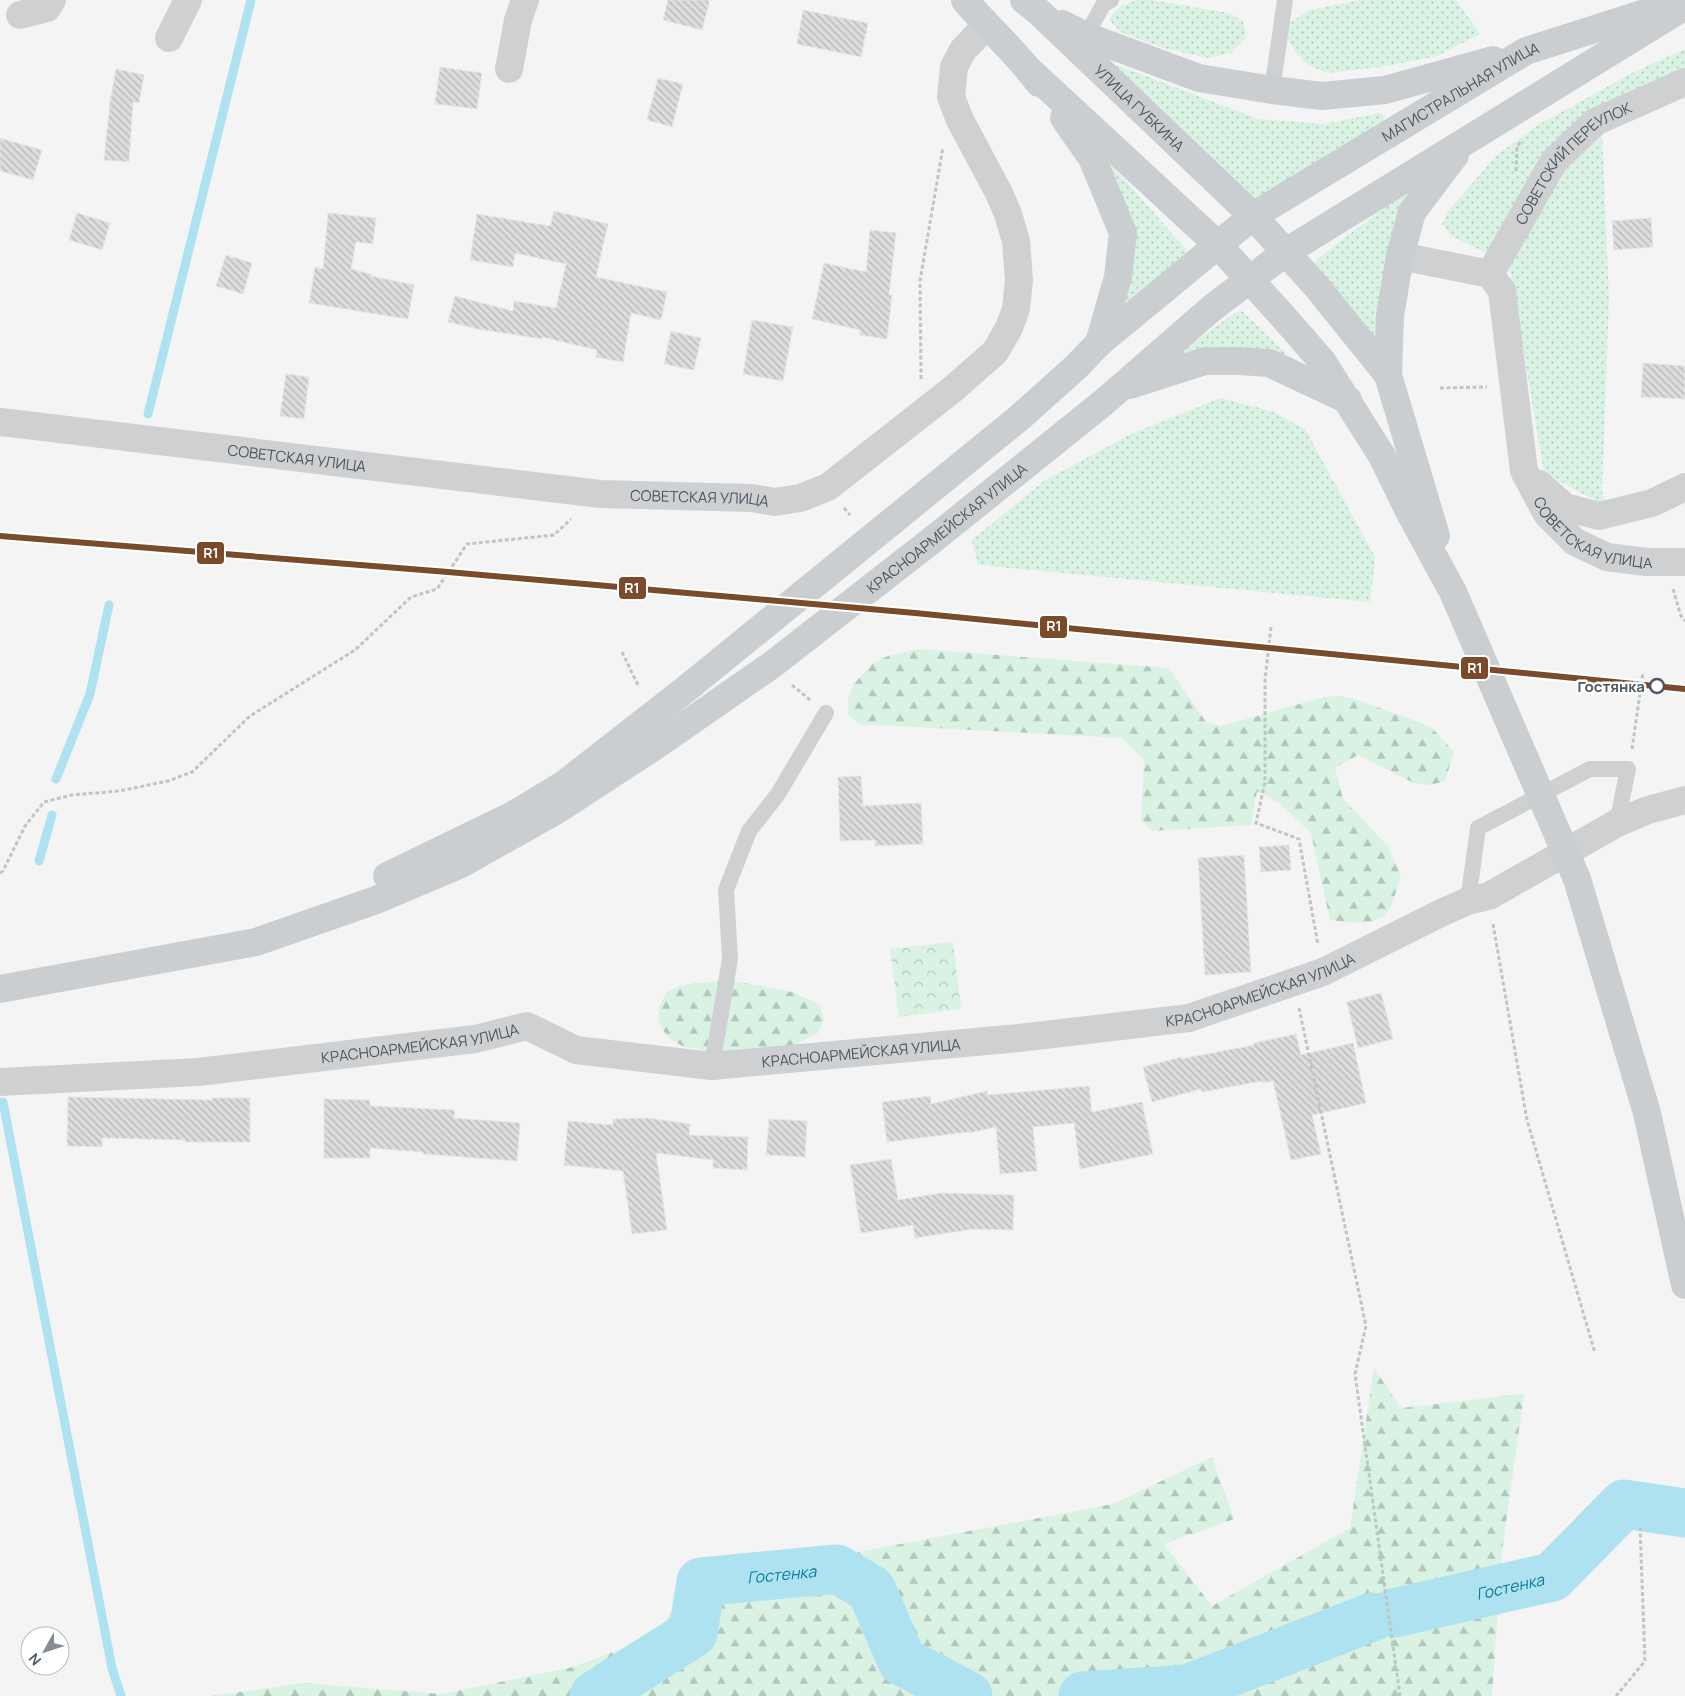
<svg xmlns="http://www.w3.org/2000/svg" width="1685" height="1696" viewBox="0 0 1685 1696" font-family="Manrope,sans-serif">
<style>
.grass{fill:url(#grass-dots)}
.forest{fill:url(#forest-firs)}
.park{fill:url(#park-crowns)}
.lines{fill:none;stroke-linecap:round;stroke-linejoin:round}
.stream{stroke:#aee2f0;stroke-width:9}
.river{stroke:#aee2f0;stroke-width:49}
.building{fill:url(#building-back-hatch);stroke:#e5e6e7}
.path{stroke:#bcc7c4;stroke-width:3;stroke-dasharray:4 2.5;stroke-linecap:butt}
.lane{stroke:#ced0d2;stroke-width:16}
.street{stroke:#ced0d2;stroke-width:28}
.primary{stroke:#caced1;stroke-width:28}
.rail-1-casing{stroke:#fff;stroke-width:10}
.rail-1{stroke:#7a4b2a;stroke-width:6}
.stop-dot{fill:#fff;stroke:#4a5661;stroke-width:2.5}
.labels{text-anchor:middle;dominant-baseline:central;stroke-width:5;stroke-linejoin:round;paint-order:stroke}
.street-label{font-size:15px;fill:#4a5661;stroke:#fff}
.stop-label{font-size:15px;font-weight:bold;fill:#4a5661;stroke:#fff;text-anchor:end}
.water-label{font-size:16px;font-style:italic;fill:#0c7c9b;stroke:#fff}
.line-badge{stroke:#fff;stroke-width:2}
.badge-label{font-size:14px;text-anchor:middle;font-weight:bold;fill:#fff}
</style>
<defs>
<pattern id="grass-dots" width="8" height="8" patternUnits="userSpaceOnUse" patternTransform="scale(1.25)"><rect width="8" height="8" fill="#d9f2e3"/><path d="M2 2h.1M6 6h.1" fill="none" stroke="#b2c7bb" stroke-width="1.8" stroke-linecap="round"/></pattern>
<pattern id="forest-firs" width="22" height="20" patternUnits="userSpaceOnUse" patternTransform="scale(1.25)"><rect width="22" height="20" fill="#d9f2e3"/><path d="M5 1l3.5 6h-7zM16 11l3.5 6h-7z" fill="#b2c7bb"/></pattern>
<pattern id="park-crowns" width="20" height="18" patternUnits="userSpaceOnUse" patternTransform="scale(1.25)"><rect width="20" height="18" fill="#d9f2e3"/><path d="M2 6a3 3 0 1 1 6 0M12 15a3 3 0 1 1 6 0" fill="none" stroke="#b2c7bb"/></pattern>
<pattern id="building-back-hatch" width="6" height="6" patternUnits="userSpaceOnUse" patternTransform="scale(1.25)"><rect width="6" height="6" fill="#ddddde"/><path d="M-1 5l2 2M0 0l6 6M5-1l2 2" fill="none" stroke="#b5b6b7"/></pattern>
</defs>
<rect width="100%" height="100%" fill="#f4f4f4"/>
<!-- grass -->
<path class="grass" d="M1137 0H1151L1229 13 1243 21 1247 37 1231 53 1208 58 1163 48 1121 32 1109 20C1116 7 1124 5 1137 0Z
M1360 0H1456L1480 34 1437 56 1381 67 1327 73 1308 65 1297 54 1288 39 1289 23 1310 10Z
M1685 49V77L1590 119 1490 255 1452 236 1442 224 1449 210 1497 155 1538 125 1632 73Z
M1117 65 1258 119 1325 124 1379 113 1386 116 1382 123 1255 200 1111 68Z
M1602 133 1609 299 1602 491 1606 506 1544 473 1509 265 1567 161Z
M1108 161 1185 248 1187 255 1119 317Z
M1420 181 1378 345 1313 265 1318 258Z
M1242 311 1295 362 1165 363 1236 312Z
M1221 398 1271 411 1305 429 1375 557 1370 602 978 565 972 540 1044 481 1131 434Z"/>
<!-- forest -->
<path class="forest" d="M918 649 1169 668 1206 722 1221 726 1324 697 1340 696 1357 700 1419 722 1433 729 1454 752 1445 781 1431 785 1414 783 1358 755 1335 768 1343 799 1388 846 1401 877C1397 887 1395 897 1390 907 1379 929 1350 922 1330 920L1311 833 1279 803 1257 791 1251 825 1152 831 1141 820 1144 760 1122 738 860 724 848 715V700L853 685 873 663 888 656Z
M729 980 792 992 819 1004 824 1019 818 1033 792 1047 714 1052 682 1046 668 1037 659 1024V1007L667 992 682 985Z
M1374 1368 1401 1408 1524 1394 1502 1551 1492 1696H212L303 1683 442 1694 573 1667 658 1635 694 1568 805 1562 1113 1504 1212 1457 1234 1519 1164 1544 1212 1606 1350 1528Z"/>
<!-- park -->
<path class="park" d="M953 942 961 1009 899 1017 890 949Z"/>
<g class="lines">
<!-- stream -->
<path class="stream" d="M148 414 251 0
M56 779 90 694 109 605
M39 861 52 815
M3 1102 112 1668 121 1696"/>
<!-- river -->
<g class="river">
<path id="s1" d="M1394 1613 1552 1577 1624 1504 1685 1513"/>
<path id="s2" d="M594 1696 693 1633 701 1582 837 1569 871 1589 902 1661 968 1696"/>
<path d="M1083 1696 1187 1689 1372 1617"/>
</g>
</g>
<!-- building -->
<path class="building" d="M668 0H710L702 30 663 20Z
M803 10 868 23 861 57 797 44Z
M440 67 482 73 477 109 435 104Z
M116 69 144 75 139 103 133 102 129 162 104 160 110 102Z
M658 78 683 84 672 127 647 120Z
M0 138 42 150 33 180 0 171Z
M554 211 608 224 596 277 667 292 661 320 631 313 623 362 596 357 597 350 542 337V339L478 329 448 322 455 296 513 311 514 301 556 308 566 264 515 253 513 267 470 260 477 214 550 226Z
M77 213 110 223 102 250 69 240Z
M328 213 376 218 373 244 356 242 351 269 371 274V276L414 285 408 319 309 303 315 267 323 269Z
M1651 218 1653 247 1614 250 1612 221Z
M870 230 896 233 889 295H892L887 339 860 335V330L812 319 824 263 866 272Z
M226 255 252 263 243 294 216 286Z
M752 320 793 327 783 381 743 374Z
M671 331 701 338 694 370 664 364Z
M1643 363 1685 366V399L1641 397Z
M286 374 309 377 304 419 280 416Z
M861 776 863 806 921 803 923 844 875 846V840L840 841 838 777Z
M1289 845 1291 870 1261 872 1259 847Z
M1244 855 1251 972 1205 975 1198 858Z
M1381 993 1393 1039 1358 1048 1347 1002Z
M1296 1034 1301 1055 1353 1043 1366 1103 1312 1115 1321 1154 1291 1160 1273 1081 1263 1083 1262 1081 1202 1092 1201 1089 1152 1102 1143 1067 1181 1057V1059L1254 1045V1043Z
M1089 1086 1092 1112 1142 1102 1153 1154 1080 1169 1074 1123 1033 1127 1037 1171 1000 1174 996 1127 969 1133 968 1132 887 1142 882 1102 930 1096 931 1104 987 1091 988 1095Z
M68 1097 212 1100V1098H250V1142H185V1140L102 1138V1147L67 1146Z
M324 1099 370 1100V1106L455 1110 454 1118 520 1123 517 1161 423 1154V1152L370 1148V1158H324Z
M647 1118 690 1124 689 1135 748 1137 747 1170 713 1168V1160L656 1153 667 1230 632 1234 623 1171 564 1165 568 1121 613 1125V1119Z
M769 1119 807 1121 805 1157 766 1155Z
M891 1159 898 1200 941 1193 1014 1195 1013 1230 973 1229 915 1238 913 1225 861 1233 850 1165Z"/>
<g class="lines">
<!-- path -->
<path class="path" d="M1516 171 1517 147 1521 141
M921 379 920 281 943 147
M1440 388 1487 387
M844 508 850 515
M1673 589 1681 616 1685 621
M1271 627 1265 680V782L1256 823 1299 839 1318 945
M622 652 638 685
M792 685 810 700
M1632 749 1643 672
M0 873 3 871 25 826 44 802 72 795 119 791 168 781 192 772 250 716 355 650 411 597 437 589 467 544 554 535 571 519
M1493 924 1527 1120 1595 1353
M1299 1008 1366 1326 1355 1374 1400 1696
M1616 1696 1645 1661 1640 1528"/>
<!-- lane -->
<path class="lane" d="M1089 43 1086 36 1103 5 1111 0
M1272 90 1285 0
M1468 901 1478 828 1590 769H1628L1617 823
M712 1066 730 959 726 890 749 831 778 794 826 713"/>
<!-- street -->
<g class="street">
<path d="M20 15 47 8 52 0"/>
<path d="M169 38 188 0"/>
<path d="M509 69 518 20 525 0"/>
<path d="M1400 256 1490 274"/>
<path id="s3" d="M1490 274 1502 291 1524 471 1547 514 1575 542 1607 557 1646 562H1685"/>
<path id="s4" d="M1490 274 1554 161 1595 122 1685 82"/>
<path id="s5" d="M0 422 600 494 752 498 775 502 800 498 828 487 953 389 995 352 1009 328 1016 309 1019 280 1016 241 1008 214 999 193 960 120 951 97 954 67 963 50 986 26"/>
<path d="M1539 484 1565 507 1599 516 1652 503 1685 487"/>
<path id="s6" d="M0 1082 198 1072 475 1039 527 1026 576 1050 712 1066 1019 1038 1189 1018 1323 972 1443 912 1468 901 1489 896 1617 823 1648 810 1685 800"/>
</g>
<!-- primary -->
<g class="primary">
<path d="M965 0C988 28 1017 53 1039 83"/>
<path id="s7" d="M1024 0 1039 12 1253 216 1317 287 1388 375"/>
<path d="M1062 24 1086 36 1199 78 1272 90 1322 96 1385 90 1493 60"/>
<path d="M1029 70 1218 245 1279 312 1322 361 1382 456 1410 513 1453 592 1577 879 1647 1113 1685 1285"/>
<path d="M1064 118 1092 158 1123 233 1118 277 1099 343"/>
<path d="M1130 385 1205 361H1240L1269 363 1348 400"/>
<path d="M1436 536 1388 375 1390 316 1400 256 1412 212 1455 155"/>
<path id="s8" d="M387 876 513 815 563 785 686 689 1019 418 1076 367 1099 343 1253 216 1526 51 1664 7"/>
<path id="s9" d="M0 989 256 942 376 900 461 864 557 810 658 744 773 664 931 541 1104 402 1212 308 1286 252 1685 6"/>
</g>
<!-- rail-1 casing -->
<g class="rail-1-casing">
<path id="rail-1" d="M0 536 448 572 915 613 1685 689"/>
</g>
<!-- rail-1 -->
<use href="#rail-1" class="rail-1"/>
</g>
<!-- markers -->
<circle class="stop-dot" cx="1657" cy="686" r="7"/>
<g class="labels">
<!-- street labels -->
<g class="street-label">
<text stroke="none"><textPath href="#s8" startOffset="1335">МАГИСТРАЛЬНАЯ УЛИЦА</textPath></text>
<text stroke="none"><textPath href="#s7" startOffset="158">УЛИЦА ГУБКИНА</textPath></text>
<text stroke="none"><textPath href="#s4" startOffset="142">СОВЕТСКИЙ ПЕРЕУЛОК</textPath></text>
<text stroke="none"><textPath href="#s5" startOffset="299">СОВЕТСКАЯ УЛИЦА</textPath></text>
<text stroke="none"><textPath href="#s5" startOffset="704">СОВЕТСКАЯ УЛИЦА</textPath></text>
<text stroke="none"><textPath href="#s3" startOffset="302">СОВЕТСКАЯ УЛИЦА</textPath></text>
<text stroke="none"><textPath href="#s9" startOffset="1071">КРАСНОАРМЕЙСКАЯ УЛИЦА</textPath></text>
<text stroke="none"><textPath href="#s6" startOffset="1278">КРАСНОАРМЕЙСКАЯ УЛИЦА</textPath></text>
<text stroke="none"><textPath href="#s6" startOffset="422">КРАСНОАРМЕЙСКАЯ УЛИЦА</textPath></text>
<text stroke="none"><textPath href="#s6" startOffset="872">КРАСНОАРМЕЙСКАЯ УЛИЦА</textPath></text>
</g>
<!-- stop labels -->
<g class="stop-label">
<text x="1645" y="686">Гостянка</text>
</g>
<!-- water labels -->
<g class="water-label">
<text stroke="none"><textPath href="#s2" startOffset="250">Гостенка</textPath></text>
<text stroke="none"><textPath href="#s1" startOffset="119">Гостенка</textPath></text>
</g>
</g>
<g class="line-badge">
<rect x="196" y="541" width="29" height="24" rx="5" fill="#7a4b2a"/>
<rect x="618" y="576" width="29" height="24" rx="5" fill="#7a4b2a"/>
<rect x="1039" y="615" width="29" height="24" rx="5" fill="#7a4b2a"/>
<rect x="1460" y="656" width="29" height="24" rx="5" fill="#7a4b2a"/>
</g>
<g class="badge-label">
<text x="211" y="558">R1</text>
<text x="632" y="593">R1</text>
<text x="1054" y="631">R1</text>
<text x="1475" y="673">R1</text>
</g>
<!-- north arrow -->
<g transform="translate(45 1651) rotate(230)"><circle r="24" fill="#ffffff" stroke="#b7bbc0"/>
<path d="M0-4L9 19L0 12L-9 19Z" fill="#868d94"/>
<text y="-8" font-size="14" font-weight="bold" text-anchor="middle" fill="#4a5661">N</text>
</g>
</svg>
